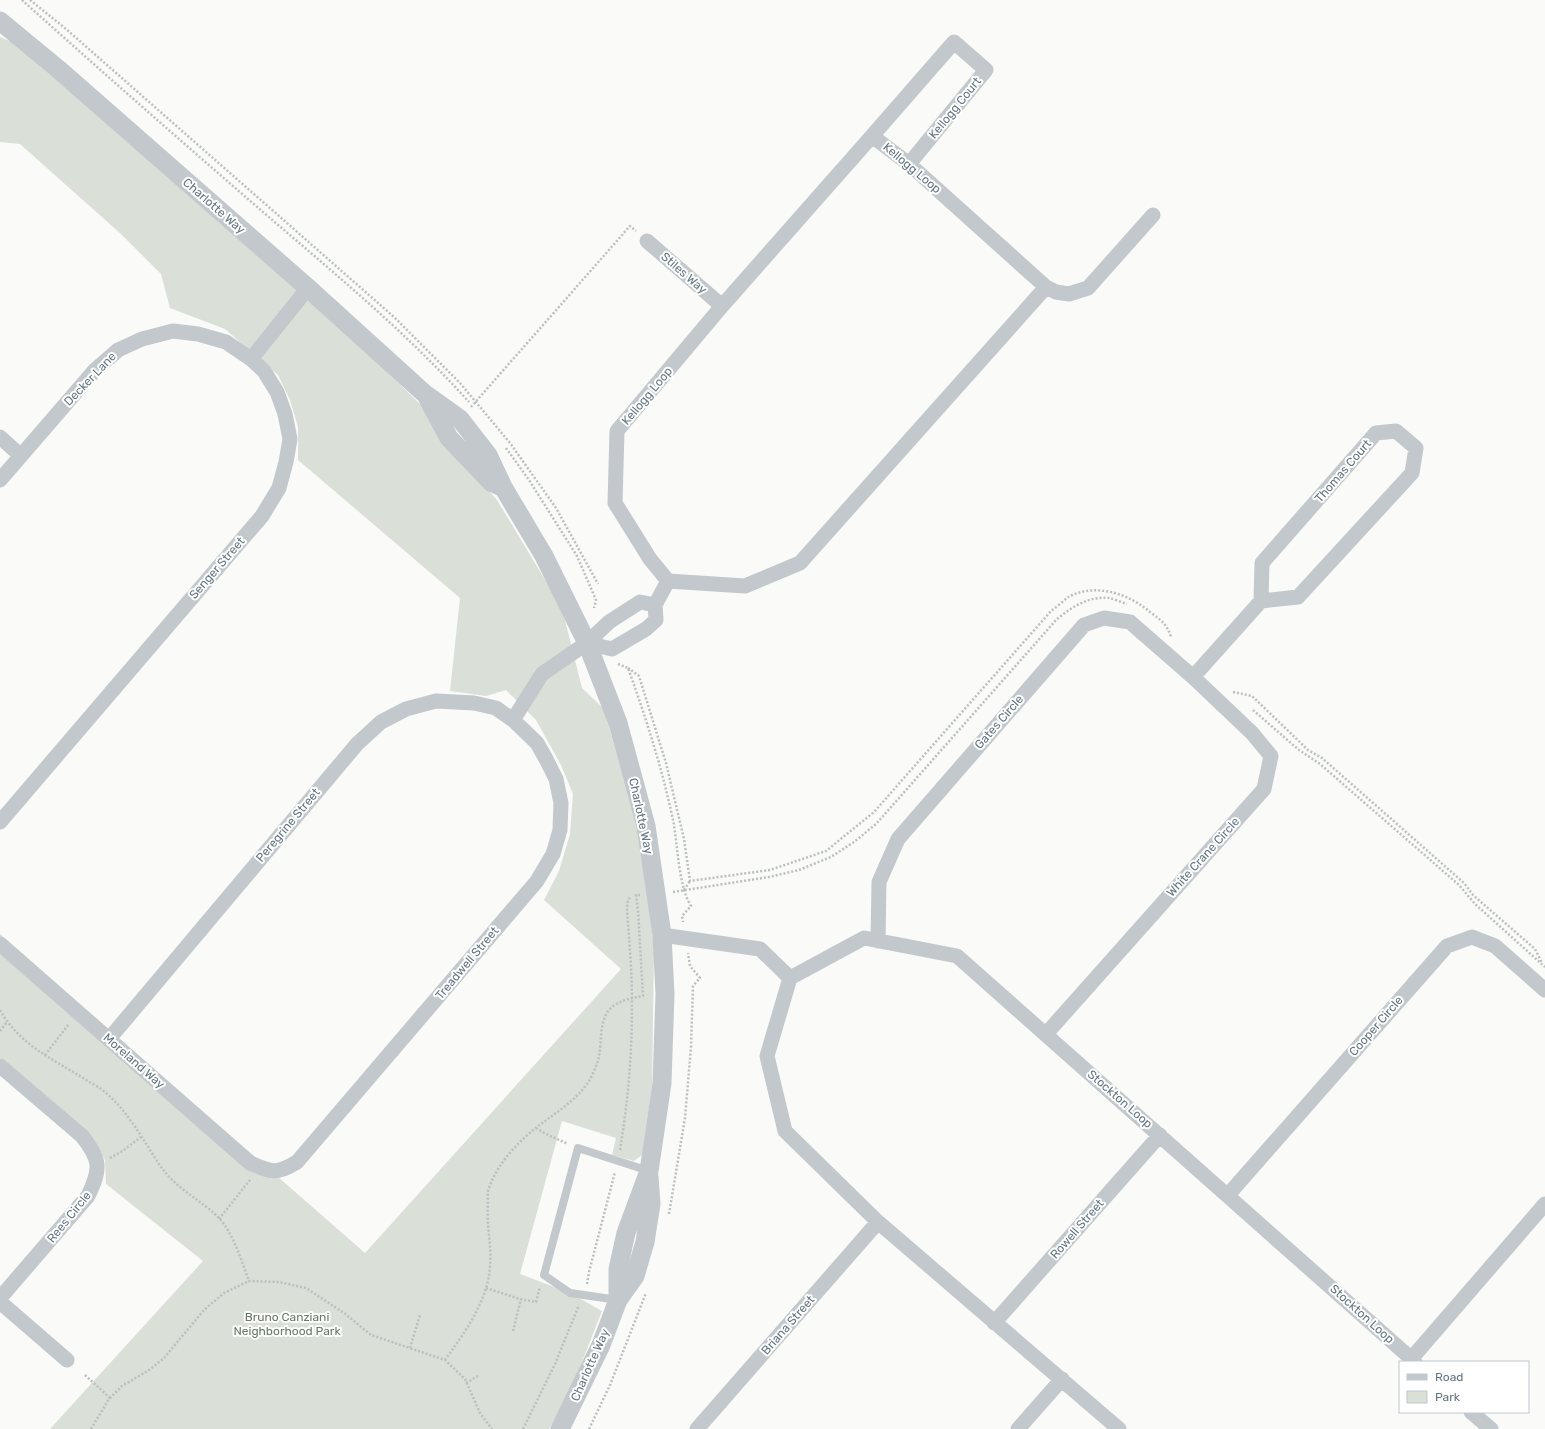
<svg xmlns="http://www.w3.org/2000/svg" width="1545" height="1429" viewBox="0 0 1545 1429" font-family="Rubik,sans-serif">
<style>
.green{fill:#dadfd7}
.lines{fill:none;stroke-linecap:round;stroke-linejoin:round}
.path{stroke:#bbbfc2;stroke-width:2.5;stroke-dasharray:2 2;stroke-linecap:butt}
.service{stroke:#c3c8cc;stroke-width:8}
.minor{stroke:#c3c8cc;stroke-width:15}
.tertiary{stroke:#c3c8cc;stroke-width:19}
.labels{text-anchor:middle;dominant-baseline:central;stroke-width:4;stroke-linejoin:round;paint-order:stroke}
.street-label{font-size:12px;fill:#657683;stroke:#fff}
.park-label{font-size:12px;fill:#687a64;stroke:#fff}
</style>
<rect width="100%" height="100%" fill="#fafaf8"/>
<!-- green -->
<path class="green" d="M0 37 16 44 340 326 419 403 465 464 497 500 562 608 582 688 604 709 642 844 654 949 652 1086 642 1155 634 1161 612 1155 616 1138 562 1121 520 1274 570 1293 602 1311 576 1377 549 1429H50L203 1261 106 1184 105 1160 86 1130 0 1058V934L365 1253 621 969 544 900 559 871 570 834 573 794 561 765 536 720 506 690 486 696 450 691 460 598 298 460V427L290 400 278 375 225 329 170 308 161 274 121 234 20 144 0 142Z"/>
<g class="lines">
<!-- path -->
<path class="path" d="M22 0C101 71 182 142 263 212 334 273 406 332 469 402
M30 0 66 29 394 317 460 383 510 443 556 508 598 584
M471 407 630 226 636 231
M506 448 529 480 577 556 596 600 594 608
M618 664 628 668C646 718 662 768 673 820 678 845 678 885 691 906L682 916 683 922
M628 668 639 676 666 763 684 839 690 881 770 870 826 851 874 812 1051 611C1057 607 1064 600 1070 596 1097 583 1129 594 1150 612 1161 620 1167 624 1171 637
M1233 692 1252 696 1308 750 1322 758 1464 883 1473 895 1535 949 1542 963
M1253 710 1299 750 1320 764 1459 885 1475 904 1545 967
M684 890 690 881
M673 892 769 877 799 870 831 857 854 842 876 824 1057 619C1072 607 1088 596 1109 598 1114 599 1121 602 1127 604
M0 1010C20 1046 55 1060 88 1081 94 1085 101 1088 106 1093 130 1113 146 1146 164 1171 180 1191 202 1201 219 1218 233 1233 242 1262 249 1281L279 1282 306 1288 344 1313 371 1335 445 1360 465 1379 480 1413 492 1429
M0 1031 7 1022
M45 1055 69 1024
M536 1128 546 1134 568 1144
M620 1150C630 1090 634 1028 631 967 630 947 628 927 627 907L628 900 631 896
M110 1158 121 1152 141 1137
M669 1214 685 1118 691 1047 693 986 700 978 690 966 688 953
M219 1219 250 1180
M587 1284 589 1272 615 1172
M486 1288 520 1299 536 1302 540 1287
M513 1331 521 1299
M410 1348 420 1315
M445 1360C465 1332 488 1301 490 1266 492 1245 486 1224 488 1203 488 1198 487 1192 489 1188 497 1164 518 1142 537 1127 555 1113 576 1101 589 1081 593 1074 598 1063 599 1056 602 1040 599 1018 612 1007 621 1000 632 998 643 996L638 910 636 895H640
M85 1375 110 1398
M466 1383 478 1376
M91 1429 109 1399 122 1386 149 1370 164 1358 204 1310 224 1293 249 1281
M523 1429 555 1364 579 1305
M589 1429 610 1385 646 1293"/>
<!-- service -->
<path class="service" d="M618 1300 570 1293 544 1275 578 1148 649 1171"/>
<!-- minor -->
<path class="minor" d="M872 136 954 42 986 70 909 164
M647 241 722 306
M1046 287 800 563 745 586 668 581 650 559 615 503 617 431 722 306 872 136 909 164 1046 287 1056 292 1069 294 1088 288 1153 215
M251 359 308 288
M0 437 21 456
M0 480 95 370 118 350 142 339 173 331 198 334 226 342 251 359 264 371 277 392 285 414 290 439 286 462 279 488 262 516 0 822
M587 643 612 649 646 629 656 620 655 605 668 581
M1193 677 1261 601 1298 597 1412 473 1416 448 1396 431 1376 433 1262 563 1261 601
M513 720 542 674 587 643 609 622 640 602 655 605
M662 935 760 949 790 978
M878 941 879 882 898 839 1084 625 1104 618 1130 622 1193 677 1252 733 1271 756 1264 789 1046 1034
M0 944 250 1163C271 1172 276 1175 297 1162L537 881 553 854 560 830 561 803 556 779 546 759 537 743 513 720 496 708 474 703 436 701 406 709 381 722 357 744 109 1039
M0 1066 82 1136C101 1160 101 1169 88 1196L0 1298
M1228 1195 1447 946 1472 937 1495 946 1545 990
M0 1302 67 1360
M994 1323 1160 1135
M1411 1359 1545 1204
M1471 1412 1491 1429
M697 1429 878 1222
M1018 1429 1062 1379
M1119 1429 878 1222 785 1131 767 1056 790 978 864 938 957 956 1415 1362"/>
<!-- tertiary -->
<path class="tertiary" d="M0 21 57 68 308 288 425 394 460 419 488 455 503 487 544 556 587 643 618 723 646 826 662 935 665 994 662 1083 649 1171 626 1233 618 1269V1300
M428 399 449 438 491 482 502 487
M560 1429 601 1345 618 1300 635 1276 645 1242 651 1204 649 1177"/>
</g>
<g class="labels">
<!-- street labels -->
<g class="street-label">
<text transform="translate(955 108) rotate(-51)">Kellogg Court</text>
<text transform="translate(912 168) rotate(40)">Kellogg Loop</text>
<text transform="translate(214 206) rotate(41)">Charlotte Way</text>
<text transform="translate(684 273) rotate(41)">Stiles Way</text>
<text transform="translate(90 379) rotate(-46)">Decker Lane</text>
<text transform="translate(647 396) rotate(-50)">Kellogg Loop</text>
<text transform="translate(1343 471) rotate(-49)">Thomas Court</text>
<text transform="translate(217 568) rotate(-49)">Senger Street</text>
<text transform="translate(999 722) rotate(-49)">Gates Circle</text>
<text transform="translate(641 816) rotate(78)">Charlotte Way</text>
<text transform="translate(288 825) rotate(-50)">Peregrine Street</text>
<text transform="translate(1203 857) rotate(-48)">White Crane Circle</text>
<text transform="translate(467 963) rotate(-50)">Treadwell Street</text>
<text transform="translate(1376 1026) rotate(-49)">Cooper Circle</text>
<text transform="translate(134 1061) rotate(41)">Moreland Way</text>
<text transform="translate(1120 1099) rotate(41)">Stockton Loop</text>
<text transform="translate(69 1217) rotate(-51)">Rees Circle</text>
<text transform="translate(1077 1229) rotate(-49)">Rowell Street</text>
<text transform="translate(1362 1314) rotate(42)">Stockton Loop</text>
<text transform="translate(788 1325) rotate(-49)">Briana Street</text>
<text transform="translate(590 1365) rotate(-66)">Charlotte Way</text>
</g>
<!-- park labels -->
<g class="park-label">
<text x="287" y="1317">Bruno Canziani<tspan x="287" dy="14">Neighborhood Park</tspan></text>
</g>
</g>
<!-- legend -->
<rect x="1399" y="1361" width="130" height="52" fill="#ffffff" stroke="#c1c8cd"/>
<rect x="1407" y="1374" width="20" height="6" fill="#c3c8cc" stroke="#c1c8cd"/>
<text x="1435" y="1381" font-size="12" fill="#657683">Road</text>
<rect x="1407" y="1391" width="20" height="12" fill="#dadfd7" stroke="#c1c8cd"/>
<text x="1435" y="1401" font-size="12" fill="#657683">Park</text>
</svg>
